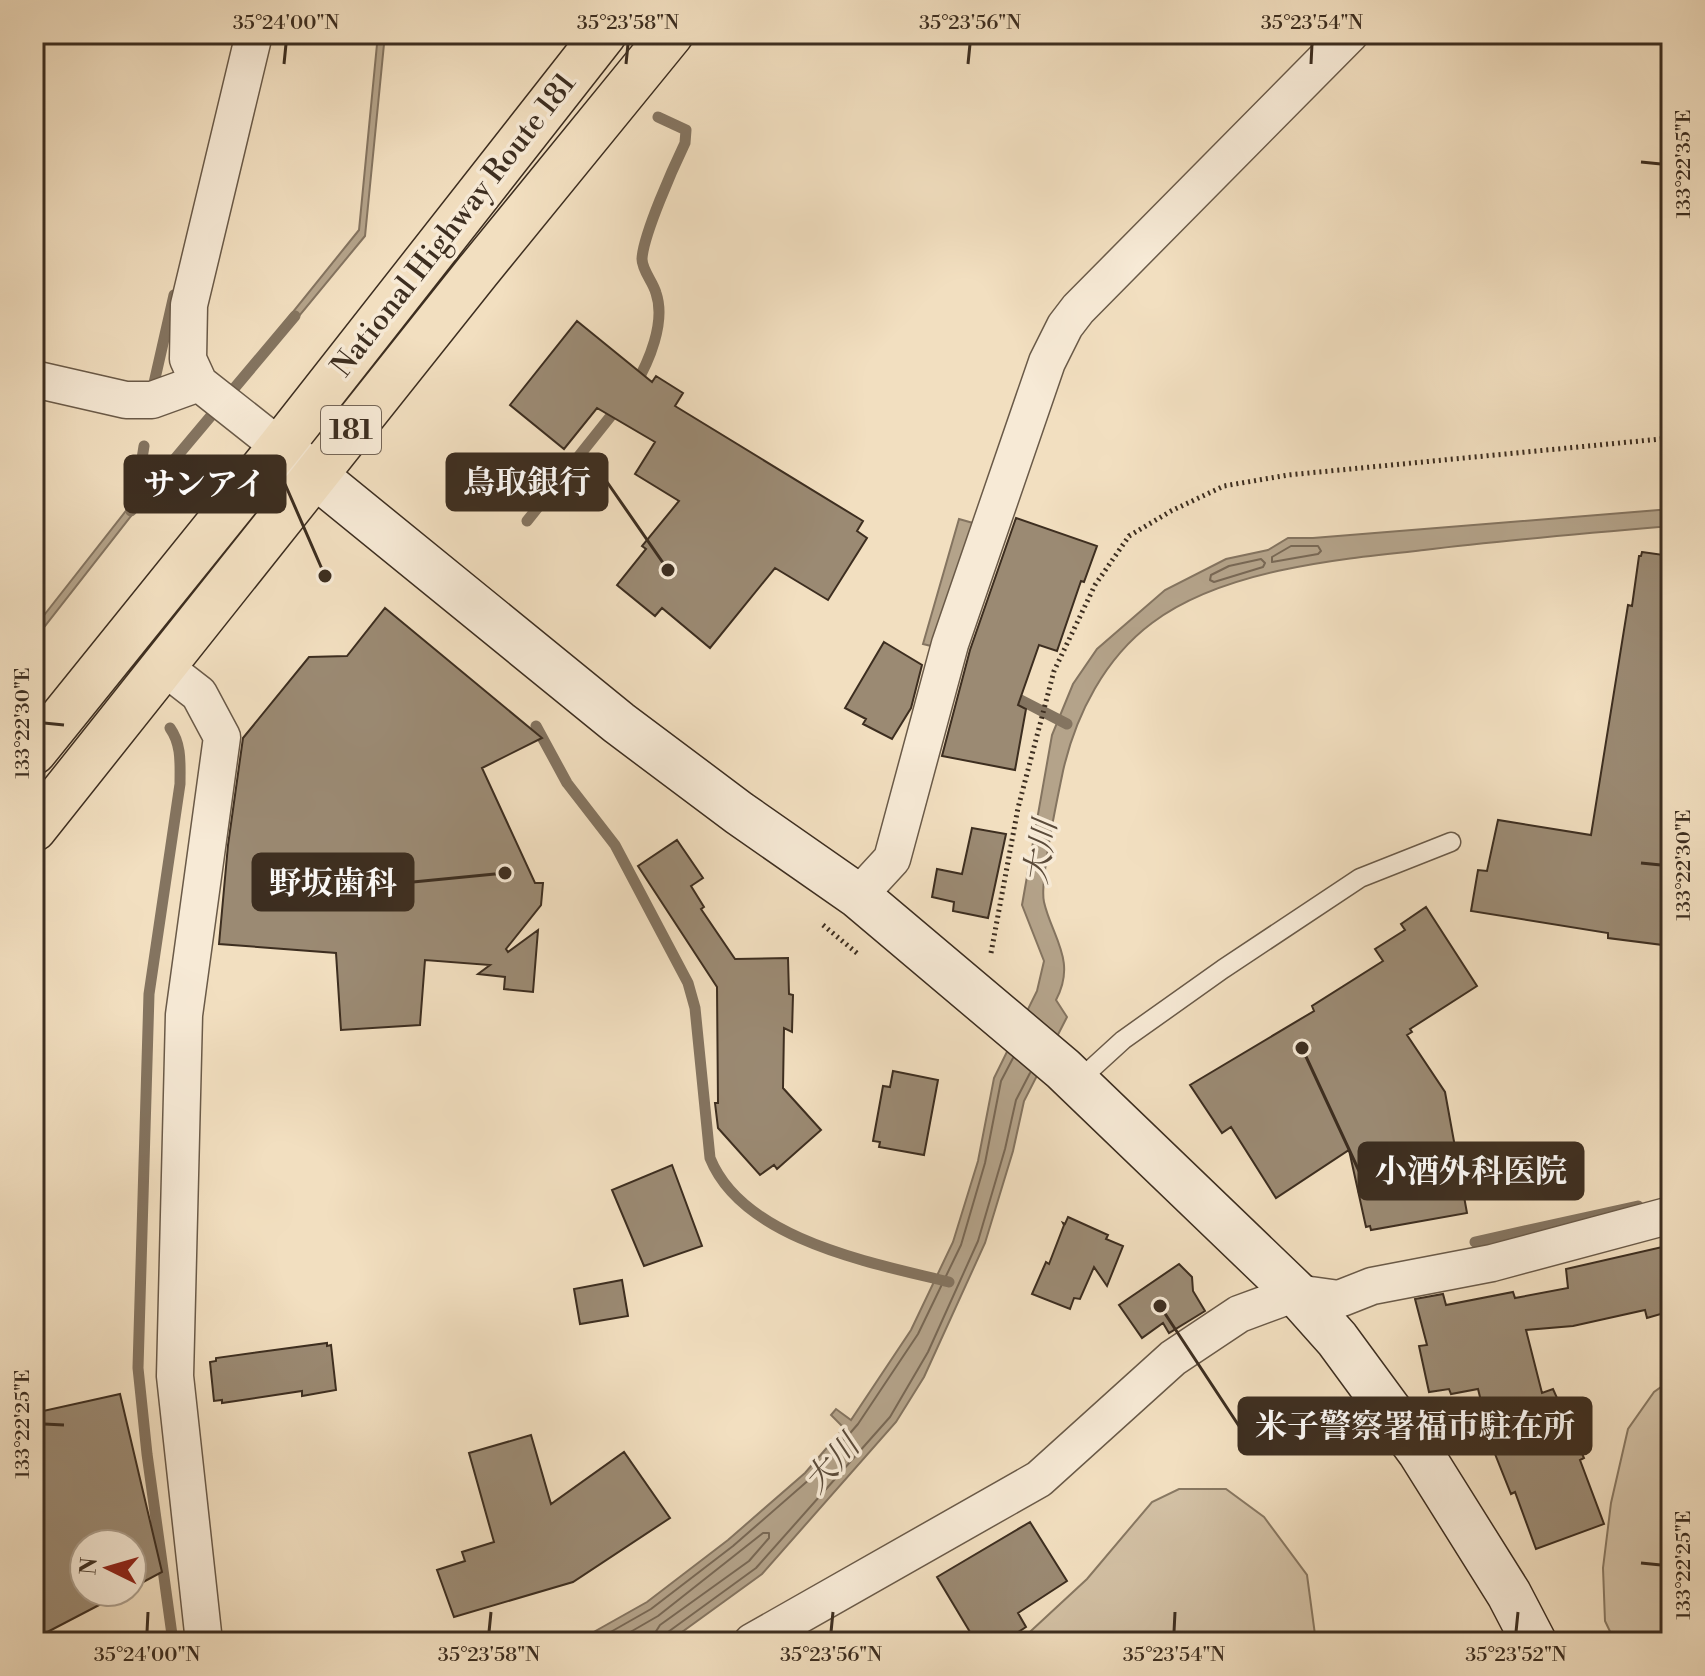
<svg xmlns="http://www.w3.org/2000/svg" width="1705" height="1676" viewBox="0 0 1705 1676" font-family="'Libre Bodoni','Noto Serif JP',serif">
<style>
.green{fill:#d3c1a5;stroke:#887862;stroke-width:2}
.water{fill:#b4a38a;stroke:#847460;stroke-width:2}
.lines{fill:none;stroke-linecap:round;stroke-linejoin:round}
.shore{stroke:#786855;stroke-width:2}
.stream{stroke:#847460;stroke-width:11}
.building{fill:#9b8a73;stroke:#3d2e20;stroke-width:2}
.lane-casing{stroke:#6a5a48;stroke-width:21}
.street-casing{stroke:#6a5a48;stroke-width:39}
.secondary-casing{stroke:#3d2e20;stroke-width:47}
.highway-casing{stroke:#3d2e20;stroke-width:47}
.path{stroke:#3d2e20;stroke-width:5;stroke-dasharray:2 4;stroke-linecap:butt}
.lane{stroke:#f7ead6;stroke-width:18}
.street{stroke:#f7ead6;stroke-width:36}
.secondary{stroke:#f7ead6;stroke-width:44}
.highway{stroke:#f2dfc0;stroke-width:44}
.ticks{fill:none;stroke:#3d2e20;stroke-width:3}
.labels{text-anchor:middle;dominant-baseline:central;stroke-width:7;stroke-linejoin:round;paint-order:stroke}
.shield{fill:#f7ead6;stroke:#756657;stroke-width:2}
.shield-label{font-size:28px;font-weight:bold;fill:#3d2e20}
.street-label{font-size:30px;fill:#3d2e20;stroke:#f7ead6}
.water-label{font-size:32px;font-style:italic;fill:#5b4b3a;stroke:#f7ead6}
.leader{fill:none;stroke:#3d2e20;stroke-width:3}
.callout-dot{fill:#3d2e20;stroke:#f7ead6;stroke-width:3}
.callout{fill:#3d2e20;stroke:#3d2e20;stroke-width:3}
.callout-label{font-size:32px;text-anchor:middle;font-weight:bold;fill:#fff}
.neatline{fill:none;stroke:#3d2e20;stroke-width:3}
.ticks-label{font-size:20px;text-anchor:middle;fill:#3d2e20}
</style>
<rect width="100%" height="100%" fill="#f2dfc0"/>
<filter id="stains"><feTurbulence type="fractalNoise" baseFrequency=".0025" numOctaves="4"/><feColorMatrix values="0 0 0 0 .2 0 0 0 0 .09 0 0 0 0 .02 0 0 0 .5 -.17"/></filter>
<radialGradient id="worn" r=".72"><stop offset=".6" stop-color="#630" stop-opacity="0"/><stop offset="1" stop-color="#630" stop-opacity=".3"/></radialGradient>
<!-- green -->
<path class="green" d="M1671 1380V1642H1615L1605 1621 1603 1568 1611 1503 1628 1429 1654 1392Z
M1179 1489H1226L1264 1517 1307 1575 1316 1642H1019L1087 1579 1152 1502Z"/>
<!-- water -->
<path class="water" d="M378 34H385L365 236 290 327 284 323 359 230Z
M136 498 142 502 34 640V628Z
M1671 509V526C1588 533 1506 540 1424 550 1338 559 1222 570 1152 623 1105 658 1076 714 1063 771 1058 796 1039 881 1044 902 1052 937 1077 961 1056 1000L1067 1017 1024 1101 1013 1151 985 1243 924 1377 896 1422 762 1574 671 1640V1642H576L647 1602 728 1540 805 1473 844 1428 831 1415 836 1409 851 1420 911 1330 953 1242 978 1161 994 1078 1037 991 1044 961 1022 905 1052 735 1073 684 1097 649 1165 590 1226 559 1268 550 1288 538H1313Z
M959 519 973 523 935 647 923 644Z"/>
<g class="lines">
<!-- shore -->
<path class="shore" d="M1291 546H1318L1321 551 1318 554 1272 562V557Z
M1261 559 1265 563 1263 567 1214 582 1210 580 1211 575 1229 566Z
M593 1642 651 1609 733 1546 811 1478 858 1424 918 1334 961 1245 985 1163 1001 1081 1013 1058
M613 1642 658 1616 763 1533H769V1538L749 1561 660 1625 655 1633 654 1642
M664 1642 668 1632 756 1568 890 1417 928 1352 978 1241 1005 1149 1016 1100 1030 1073"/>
<!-- stream -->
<path class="stream" d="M154 383 174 295
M634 387C649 362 666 322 656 293 653 282 642 270 642 259 643 235 674 166 685 143L686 130 658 117
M138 503 136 497 144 446
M131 511 295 316
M527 521 618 407
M1007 693 1067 724
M536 726 567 783 615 845 688 983 695 1008 710 1158C743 1240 873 1263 949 1282
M170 728C182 745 180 764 180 784L149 994 138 1368 147 1454 173 1642
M1475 1242 1638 1206"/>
</g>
<!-- building -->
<path class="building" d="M577 321 652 382 656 376 683 393 675 406 863 521 857 531 867 538 828 600 775 568 710 648 662 608 655 616 617 585 646 549 642 546 679 501 635 474 655 442 597 408 564 449 510 405Z
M1016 518 1097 546 1084 582 1081 581 1057 651 1039 645 1018 705 1026 709 1015 770 942 756 970 650Z
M1642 552 1671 556V946L1608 938V933L1471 911 1478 870 1487 871 1498 820 1591 835 1628 605 1632 606 1639 556H1641Z
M385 608 542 738 482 768 535 883H543L541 905 506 949 508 952 538 930 533 992 504 989 505 977 478 974 490 965 425 960 420 1025 341 1030 336 953 219 944 228 845 243 738 309 657 347 656Z
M884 642 922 665 911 708 892 739 863 724 866 719 845 708Z
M972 828 1006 834 988 918 953 911 954 902 932 897 937 869 962 874Z
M677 840 703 878 691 886 704 907 701 909 735 959 788 958 789 994 793 995 792 1032 784 1028 783 1088 821 1130 777 1169 774 1165 760 1175 718 1128 715 1103H718L717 987 638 866Z
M1426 907 1477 986 1410 1029 1412 1032 1407 1035 1445 1092 1467 1213 1371 1230 1370 1226 1366 1227 1349 1150 1276 1198 1231 1127 1222 1133 1190 1085 1314 1011 1312 1006 1383 961 1375 949 1405 930 1401 924Z
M893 1071 938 1080 924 1155 879 1147 880 1142 873 1141 883 1086 890 1087Z
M672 1165 702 1246 644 1266 612 1190Z
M1068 1217 1108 1235 1106 1239 1123 1246 1107 1286 1094 1267 1080 1299 1074 1298 1070 1309 1032 1294 1046 1262 1049 1264 1064 1225 1063 1223 1065 1224Z
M1671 1245V1311L1647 1318 1645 1310 1573 1326 1526 1330 1542 1393 1553 1389 1584 1458 1580 1460 1604 1524 1536 1549 1515 1492 1511 1494 1493 1449 1478 1389 1451 1394 1449 1389 1429 1392 1419 1346 1427 1345 1415 1299 1443 1294 1446 1305 1513 1292 1515 1298 1568 1288 1566 1269Z
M1179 1264 1192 1277 1193 1291 1205 1311 1169 1333 1163 1323 1142 1338 1119 1305Z
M622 1280 628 1316 580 1324 574 1289Z
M327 1343V1346L331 1345 336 1390 302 1396V1391L222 1403V1400L214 1401 210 1362 216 1361V1358Z
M120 1394 162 1572 132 1588V1544H84V1592H124L34 1639V1413Z
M531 1435 551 1504 624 1452 670 1518 573 1582 454 1617 437 1570 465 1561 462 1552 494 1542 469 1453Z
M1030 1522 1067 1581 1018 1613 1026 1627 1003 1642H976L937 1577Z"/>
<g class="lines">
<!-- lane casing -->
<g class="lane-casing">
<path id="lane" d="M1077 1082 1123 1040 1223 969 1360 878 1451 842"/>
</g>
<!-- street casing -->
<g class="street-casing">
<path id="street" d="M254 34 189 305 188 359 199 383 280 447
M34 379 126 400H152L199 383
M163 666 199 694 222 737 184 1015 175 1376 204 1642
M858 896 892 859 950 644 1047 362 1065 326 1078 309 1350 34
M752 1642 1039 1479 1173 1358 1239 1314 1296 1293 1339 1299 1372 1286 1492 1263 1671 1215"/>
</g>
<!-- secondary casing -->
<g class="secondary-casing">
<path id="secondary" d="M285 451 619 723 739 813 858 896 1063 1069 1296 1293 1337 1339 1420 1452 1509 1594 1534 1642"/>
</g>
<!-- highway casing -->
<g class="highway-casing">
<path id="highway" d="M34 752 280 447 604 34
M34 829 477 272 671 34"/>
</g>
<!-- path -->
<path class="path" d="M823 925 858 954
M991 953 1018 808 1054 671 1095 585 1129 536 1171 511 1224 486 1288 475 1671 438"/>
<!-- lane -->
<use href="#lane" class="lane"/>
<!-- street -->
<use href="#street" class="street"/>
<!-- secondary -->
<use href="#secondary" class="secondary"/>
<!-- highway -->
<use href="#highway" class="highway"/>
</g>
<!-- ticks -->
<path class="ticks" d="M284 64 286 44M626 64 628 44M968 64 970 44M1311 64 1312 44M1641 162 1661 164M44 723 64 725M1641 863 1661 865M44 1424 64 1425M1641 1563 1661 1565M147 1632 148 1612M489 1632 491 1612M831 1632 833 1612M1174 1632 1175 1612M1516 1632 1518 1612"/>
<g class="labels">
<!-- shield labels -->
<rect class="shield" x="321" y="406" width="60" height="48" rx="6"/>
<g class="shield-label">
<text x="351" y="430">181</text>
</g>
<!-- street labels -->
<g class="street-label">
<text transform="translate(454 225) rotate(-52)">National Highway Route 181</text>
</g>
<!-- water labels -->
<g class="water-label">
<text transform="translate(1041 852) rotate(-81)">大川</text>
<text transform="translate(832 1464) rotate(-48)">大川</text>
</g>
</g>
<!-- callouts -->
<path class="leader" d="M668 570L607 482M325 576L285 484M505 873L413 882M1302 1048L1359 1171M1160 1306L1239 1426"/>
<g class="callout-dot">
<circle cx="668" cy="570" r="8"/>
<circle cx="325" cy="576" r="8"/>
<circle cx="505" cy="873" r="8"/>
<circle cx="1302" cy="1048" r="8"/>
<circle cx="1160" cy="1306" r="8"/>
</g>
<g class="callout">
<rect x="447" y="454" width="160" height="56" rx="8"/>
<rect x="125" y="456" width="160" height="56" rx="8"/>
<rect x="253" y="854" width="160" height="56" rx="8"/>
<rect x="1359" y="1143" width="224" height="56" rx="8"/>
<rect x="1239" y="1398" width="352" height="56" rx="8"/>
</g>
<g class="callout-label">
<text x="527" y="493">鳥取銀行</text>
<text x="205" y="495">サンアイ</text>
<text x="333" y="894">野坂歯科</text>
<text x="1471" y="1182">小酒外科医院</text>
<text x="1415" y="1437">米子警察署福市駐在所</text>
</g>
<!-- margin -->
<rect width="1705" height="1676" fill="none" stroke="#f2dfc0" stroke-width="88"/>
<!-- north arrow -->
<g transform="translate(108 1568) rotate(275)"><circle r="38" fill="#f7ead6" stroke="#ad9f8d" stroke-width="2"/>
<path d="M0-6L14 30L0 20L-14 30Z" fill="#8f2418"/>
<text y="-12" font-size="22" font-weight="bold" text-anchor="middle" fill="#3d2e20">N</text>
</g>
<rect x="44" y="44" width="1617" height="1588" class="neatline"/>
<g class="ticks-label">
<text x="286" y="29">35°24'00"N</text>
<text x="628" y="29">35°23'58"N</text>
<text x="970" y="29">35°23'56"N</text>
<text x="1312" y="29">35°23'54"N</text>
<text transform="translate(1683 164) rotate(-90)" y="7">133°22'35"E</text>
<text transform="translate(22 723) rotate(-90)" y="7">133°22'30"E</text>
<text transform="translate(1683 865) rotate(-90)" y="7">133°22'30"E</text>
<text transform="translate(22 1424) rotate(-90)" y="7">133°22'25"E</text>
<text transform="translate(1683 1565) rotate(-90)" y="7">133°22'25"E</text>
<text x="147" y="1661">35°24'00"N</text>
<text x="489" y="1661">35°23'58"N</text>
<text x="831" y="1661">35°23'56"N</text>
<text x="1174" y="1661">35°23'54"N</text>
<text x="1516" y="1661">35°23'52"N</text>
</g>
<rect width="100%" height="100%" filter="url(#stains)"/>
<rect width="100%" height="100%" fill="url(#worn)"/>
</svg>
